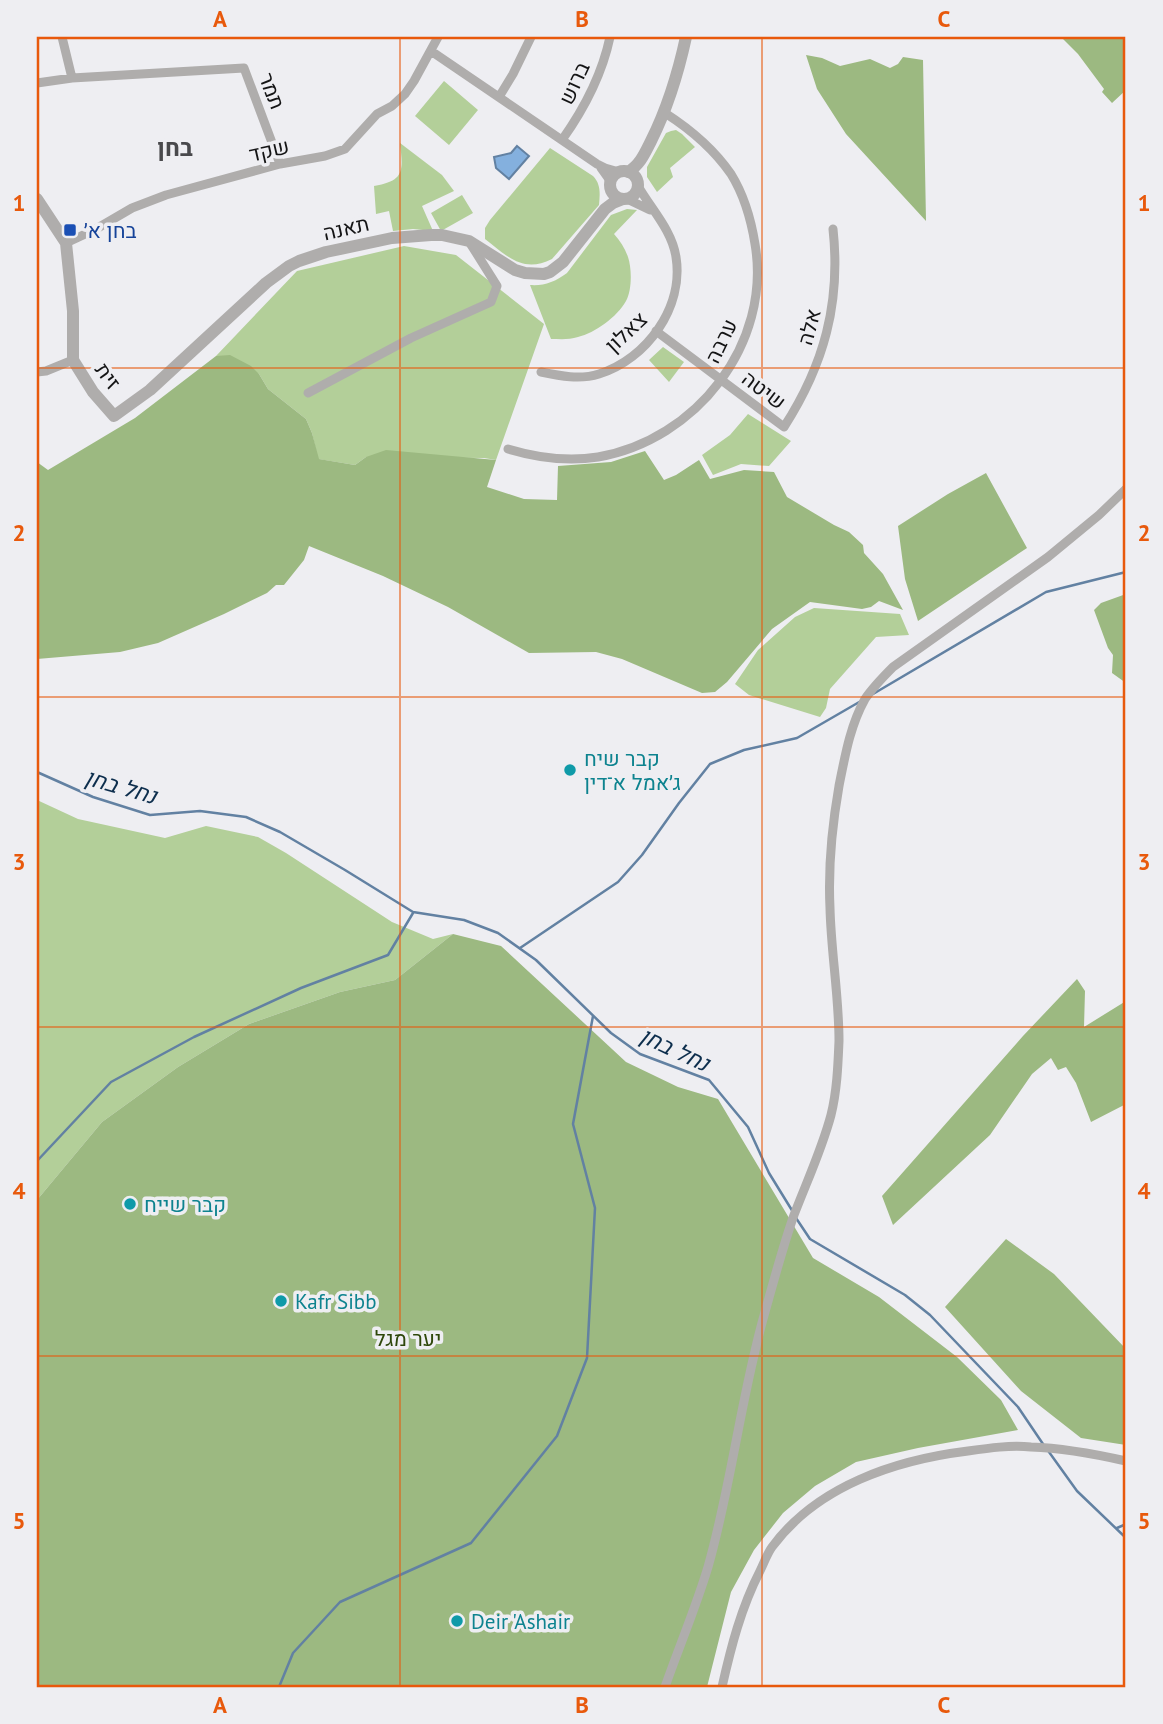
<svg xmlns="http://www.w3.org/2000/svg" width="1163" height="1724" viewBox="0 0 1163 1724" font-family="'PT Sans',Heebo,sans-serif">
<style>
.green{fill:#b3cf99}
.forest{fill:#9cb981}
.water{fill:#84b0de;stroke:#6281a2;stroke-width:2}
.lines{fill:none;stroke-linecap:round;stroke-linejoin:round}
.stream{stroke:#6281a2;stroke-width:2.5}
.minor{stroke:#afadac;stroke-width:9}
.tertiary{stroke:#afadac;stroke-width:12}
.grid{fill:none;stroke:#e8590c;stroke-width:2;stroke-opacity:0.55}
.transit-dot{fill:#1a4fb4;stroke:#eeeef2;stroke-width:2.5}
.culture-dot{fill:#0f9aa8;stroke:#eeeef2;stroke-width:2.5}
.labels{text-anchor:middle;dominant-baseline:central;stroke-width:7;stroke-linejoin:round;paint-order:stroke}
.street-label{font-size:21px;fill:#141415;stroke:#eeeef2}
.transit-label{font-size:21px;fill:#164399;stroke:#eeeef2;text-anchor:start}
.culture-label{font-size:21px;fill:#0d838f;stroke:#eeeef2;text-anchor:start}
.park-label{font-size:21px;fill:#2e470a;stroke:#eeeef2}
.water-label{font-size:23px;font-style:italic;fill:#0d2e4d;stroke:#eeeef2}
.quarter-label{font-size:24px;font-weight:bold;fill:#49494c;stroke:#eeeef2}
.neatline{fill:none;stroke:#e8590c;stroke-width:2.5}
.grid-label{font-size:23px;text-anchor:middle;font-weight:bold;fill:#e8590c}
</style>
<rect width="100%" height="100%" fill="#eeeef2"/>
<!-- green -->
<path class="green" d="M444 81 478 110 449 145 415 116Z
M676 130 682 134 695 147 670 168 673 177 657 192 647 177V167L666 133 671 131Z
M400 143 442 175 454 191 422 206 433 231 413 229 393 231 389 211 376 214 374 186C405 181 403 171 400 143Z
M550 148 593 176C601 184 600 194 599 205L552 259C523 274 507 256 485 239V228L490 220Z
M462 195 473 213 441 231 431 213Z
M627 209 637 210 614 234C620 241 625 248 628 257 632 269 632 290 626 301 617 317 595 333 578 337 569 340 560 339 551 339L530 285C544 286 555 282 567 273L611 215Z
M404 246 456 255 544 324 496 460 484 458 366 457 355 465 318 459 312 433 306 419 268 389 259 374 216 356 297 271Z
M663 347 684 362 669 382 649 360Z
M748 414 791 441 769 466 741 464 713 475 702 455 730 435Z
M814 608 900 614 909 635 876 637 830 689 826 708 820 717 749 695 735 684 758 650 795 617Z
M37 800 78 819 165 838 206 826 258 837 286 853 392 922 433 939 453 934 395 980 340 992 249 1024 178 1067 102 1122 37 1200Z"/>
<!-- forest -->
<path class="forest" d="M1061 37H1126V90L1112 103 1102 92 1104 89 1078 54Z
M806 55 822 58 840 66 870 59 890 68 898 64 903 57 923 60 926 221 846 134 817 89Z
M230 355 251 366 259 374 268 389 306 419 312 433 319 459 355 465 366 457 386 450 496 460 487 487 524 499 557 500 558 466 611 462 645 451 664 480 676 475 699 460 710 479 744 470 774 472 787 497 834 525 849 532 863 545 864 553 883 574 903 610 879 601 871 607 862 609 810 602 772 629 727 682 715 692 702 693 622 659 596 652 529 653 448 607 383 576 309 546 304 560 284 585H276L267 593 224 614 158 643 120 652 37 659V462L48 470 135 418 216 356Z
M986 473 1027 548 918 621 905 579 898 526 948 494Z
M1126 594V683L1112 673 1113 655 1108 648 1094 610 1101 603Z
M453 934 501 946 626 1062 678 1087 718 1099 813 1258 879 1297 957 1357 1001 1400 1018 1430 918 1448 856 1462 815 1486 783 1513 754 1550 731 1592 707 1687H37V1200L102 1122 178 1067 249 1024 340 992 395 980Z
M1077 979 1085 991 1084 1027 1126 1001V1104L1091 1122 1076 1083 1066 1067 1058 1070 1051 1058 1032 1074 990 1135 893 1225 882 1196 1023 1036Z
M1006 1239 1054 1274 1126 1349V1445L1081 1438 1021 1391 945 1307Z"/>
<!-- water -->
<path class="water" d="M517 146 529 156 509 179 496 168 494 157 511 153Z"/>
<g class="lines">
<!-- stream -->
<path class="stream" d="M873 694 1046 592 1126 572
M37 772 93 797 150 815 200 811 246 817 280 832 345 870 413 912 464 920 498 933 536 960 611 1033 640 1054 709 1080 748 1127 769 1173 793 1212
M520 948 618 882 642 855 679 803 710 764 744 750 797 738 861 701
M37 1161 111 1082 194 1037 301 988 388 955 413 913
M796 1218 810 1239 905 1295 930 1315 1018 1407 1043 1444
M1049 1452 1077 1491 1126 1538
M1117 1528 1126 1524
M279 1687 293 1653 340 1602 471 1543 557 1436 587 1358 595 1208 573 1124 593 1016"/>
<!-- minor -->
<path class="minor" d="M62 37 72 78
M431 51 597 164 605 168 619 172
M37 83 72 78 244 68 280 164
M499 97 513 74 531 37
M562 140C584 109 602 75 610 37
M601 168 611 182
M627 199 650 210
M66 243 96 229 132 208 166 195 280 164 325 156 345 149 377 114 392 106 405 94 414 81 438 37
M656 331 784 427C824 365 841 303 833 229
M37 372 46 371 73 360
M541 372C560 376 580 380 599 374 647 359 684 307 676 257 672 230 651 209 638 186
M308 393 411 338 491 302 497 286 470 243
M508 449C538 458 567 462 598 457 696 440 772 344 755 244 751 219 744 195 731 174 713 148 690 129 665 113
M665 1687C679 1647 696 1607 708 1567 732 1483 741 1395 765 1312 774 1280 783 1246 794 1215 807 1181 822 1149 831 1115 837 1091 838 1065 839 1041 839 996 831 952 830 908 828 867 832 826 839 786 845 756 850 726 865 699 873 687 883 677 893 667L1048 557 1099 515 1126 489
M722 1687C731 1647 741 1608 760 1571 764 1563 767 1554 772 1547 817 1486 895 1460 968 1451 989 1448 1010 1445 1031 1447 1063 1448 1095 1454 1126 1461"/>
<!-- tertiary -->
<path class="tertiary" d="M610 185a14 14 0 1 1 28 0a14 14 0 1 1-28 0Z
M628 172C640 165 645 153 651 141 668 107 678 74 686 37
M37 199 66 243 73 311V360L93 392 114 416 150 390 266 283 289 266 299 261 326 252 392 238 431 235H442L469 241 515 270 525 273 544 274 550 272 563 262 605 209 613 203 623 199"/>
</g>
<!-- grid -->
<path class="grid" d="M400 37V1687M762 37V1687M37 368H1126M37 697H1126M37 1027H1126M37 1356H1126"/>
<!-- markers -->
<rect class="transit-dot" x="63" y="223" width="14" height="14" rx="3.5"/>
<g class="culture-dot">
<circle cx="570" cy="770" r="7"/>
<circle cx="130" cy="1204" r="7"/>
<circle cx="281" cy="1301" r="7"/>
<circle cx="457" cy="1621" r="7"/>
</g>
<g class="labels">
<!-- street labels -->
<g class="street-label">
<text transform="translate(574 83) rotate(-65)">ברוש</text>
<text transform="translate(272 91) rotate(69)">תמר</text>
<text transform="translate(269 150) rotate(-13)">שקד</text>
<text transform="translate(346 228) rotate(-13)">תאנה</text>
<text transform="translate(809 327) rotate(-75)">אלה</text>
<text transform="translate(626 332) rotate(-43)">צאלון</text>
<text transform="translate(721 341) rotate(-64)">ערבה</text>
<text transform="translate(108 376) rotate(54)">זית</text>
<text transform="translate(764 390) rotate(37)">שיטה</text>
</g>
<!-- transit labels -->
<g class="transit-label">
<text x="84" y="230">בחן א׳</text>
</g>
<!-- culture labels -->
<g class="culture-label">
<text x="584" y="758">קבר שיח<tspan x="584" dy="24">ג׳אמל א־דין</tspan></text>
<text x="144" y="1204">קבר שייח</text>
<text x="295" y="1301">Kafr Sibb</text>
<text x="471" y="1621">Deir 'Ashair</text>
</g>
<!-- park labels -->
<g class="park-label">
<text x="408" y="1338">יער מגל</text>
</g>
<!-- water labels -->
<g class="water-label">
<text transform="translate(121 786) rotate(16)">נחל בחן</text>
<text transform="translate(675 1049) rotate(25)">נחל בחן</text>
</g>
<!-- quarter labels -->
<g class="quarter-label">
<text x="175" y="147">בחן</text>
</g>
</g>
<!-- border -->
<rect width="1163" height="1724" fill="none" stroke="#eeeef2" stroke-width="77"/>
<rect x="38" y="38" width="1086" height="1648" class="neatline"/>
<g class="grid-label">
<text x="220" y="27">A</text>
<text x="582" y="27">B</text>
<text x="944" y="27">C</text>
<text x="19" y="211">1</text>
<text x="1144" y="211">1</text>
<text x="19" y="541">2</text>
<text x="1144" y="541">2</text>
<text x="19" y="870">3</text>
<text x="1144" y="870">3</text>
<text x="19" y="1199">4</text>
<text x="1144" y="1199">4</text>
<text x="19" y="1529">5</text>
<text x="1144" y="1529">5</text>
<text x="220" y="1713">A</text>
<text x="582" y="1713">B</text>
<text x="944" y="1713">C</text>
</g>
</svg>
